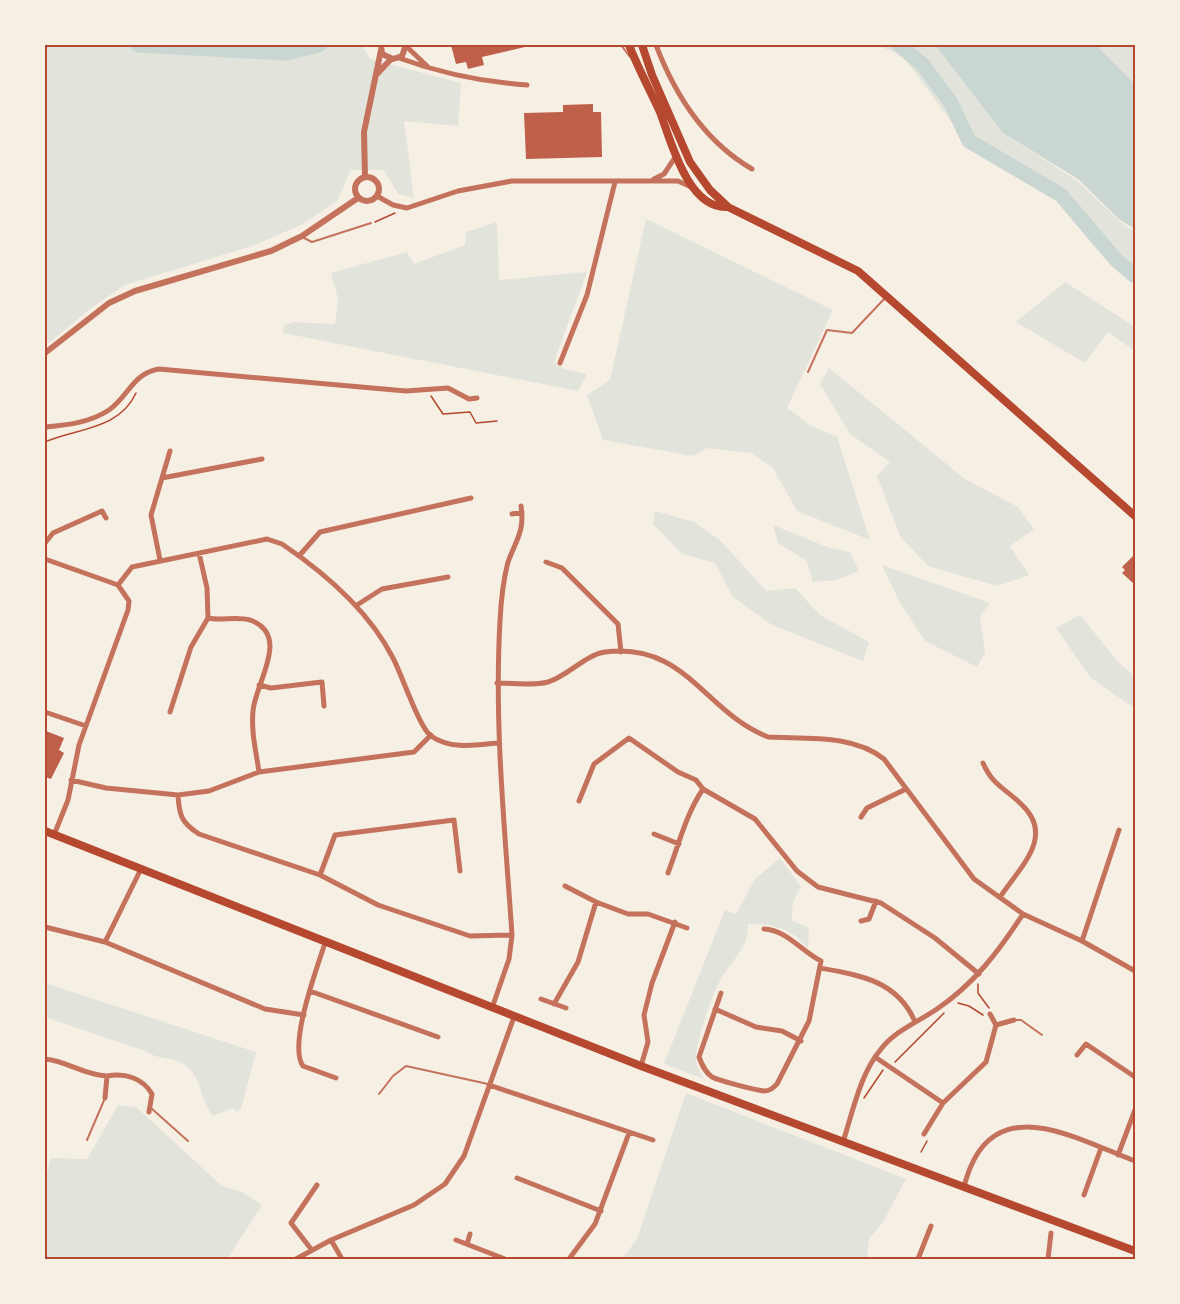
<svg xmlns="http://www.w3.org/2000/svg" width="1180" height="1304" viewBox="0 0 1180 1304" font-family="Signika,sans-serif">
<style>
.green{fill:#e2e4dc}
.water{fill:#c9d6d2}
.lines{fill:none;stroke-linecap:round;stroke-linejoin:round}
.river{stroke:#c9d6d2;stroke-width:15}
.building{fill:#bf614a}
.path{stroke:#b5482f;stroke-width:1.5}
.service{stroke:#c5725c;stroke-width:2}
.minor{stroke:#c5725c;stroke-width:5}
.tertiary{stroke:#c5725c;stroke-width:6}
.primary{stroke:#b5482f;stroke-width:8}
.neatline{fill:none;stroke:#b5482f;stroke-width:2}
</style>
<rect width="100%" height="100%" fill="#f6efe4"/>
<!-- green -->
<path class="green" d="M45 45H362L370 59 461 83 458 126 404 121 414 198 398 194 384 170H351L337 201 301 225 255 245 125 285 90 309 49 343 45 340Z
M876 45H935L1003 133 1076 180 1126 227 1135 230V276L1116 260 1061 195 969 146 902 55Z
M1096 45H1135V84Z
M646 219 833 310 787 408 810 425 837 437 870 540 797 511 773 468 751 453 707 448 693 456 603 440 587 395 610 380Z
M497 222 499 280 587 272 554 362 564 369 587 374 578 391 283 333 284 325 294 322 335 324 338 299 331 273 407 252 414 264 465 245 466 232Z
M1065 282 1135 327V351L1108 332 1085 363 1016 322Z
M829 368 965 479 1018 507 1034 529 1010 546 1029 575 997 586 928 566 900 536 877 476 890 462 850 434 820 384Z
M655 511 694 522 721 541 766 591 795 588 820 615 869 642 863 661 772 625 732 596 715 563 682 554 653 524Z
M773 525 827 547 850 552 859 571 837 580 813 582 807 561 778 543Z
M882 565 990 603 980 616 985 653 977 667 925 641 899 601Z
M1080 615 1119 663 1135 676 1134 708 1091 678 1056 628Z
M780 858 801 887C794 898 790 908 793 921L809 928 808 948C791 928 773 924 748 924 749 949 731 960 720 981 711 997 695 1043 696 1062 697 1067 701 1073 704 1079L664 1064 725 910 736 914 755 879Z
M45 983 256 1052 241 1109 237 1112 233 1108 213 1116C200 1100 202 1077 185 1065 173 1056 160 1061 145 1051L45 1017Z
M686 1093 906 1179 883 1222 869 1239 867 1259H622L637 1239Z
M118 1105 136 1107 222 1186 242 1192 262 1205 227 1259H45V1180L51 1158 87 1159Z"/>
<!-- water -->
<path class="water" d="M935 45H1096L1135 84V229L1120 220 1078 179 1003 133Z"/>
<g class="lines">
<!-- river -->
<path class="river" d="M138 45 286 53 319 45
M899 45 923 65 951 103 969 141 1061 195 1116 260 1135 276"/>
</g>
<!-- building -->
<path class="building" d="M451 45H528L529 46 482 57 484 65 468 69 466 62 456 64Z
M593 104V112H601L602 157 526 159 524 113 563 112V105Z
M1134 555 1135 580 1133 583 1122 573 1125 570 1122 567Z
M46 731 64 738 59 750 64 753 51 779 45 777Z"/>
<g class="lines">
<!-- path -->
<path class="path" d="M375 222 395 213
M431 396 443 414 470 412 476 423 497 421
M45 442C77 428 119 430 136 393
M978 984V993L989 1008
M958 1003 969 1006 983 1015
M895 1062 944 1013
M864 1098 883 1070
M921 1152 927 1141"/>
<!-- service -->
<path class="service" d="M621 45 630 57
M304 238 312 242 371 223
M808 372 827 330 852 333 885 298
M1014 1020H1021L1042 1035
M379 1094 393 1076 406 1066 488 1084
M151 1108 188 1141
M87 1140 105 1098"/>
<!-- minor -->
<path class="minor" d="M656 45C675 95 704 141 752 169
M406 46 428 67
M399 58C440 73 482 82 527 85
M654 179 664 174 676 156
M377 196 393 205 407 208 458 191 512 181H678L691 187
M560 363 587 295 615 182
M45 427C67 425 89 423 109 410 128 397 133 373 159 369L406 391 448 388 469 399 477 398
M162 478 262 459
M512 514 522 512
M45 543 53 533 102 511 106 518
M199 553 207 588 208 618C221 621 237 616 250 620 292 635 255 683 253 711 251 732 256 751 259 772
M299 556 320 532 471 498
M45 559 118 585 132 567 267 539 282 544C325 573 369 611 393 658 402 675 419 727 431 736 451 750 476 745 498 743
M160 560 151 515 170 451
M546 562 562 568 618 624 621 652
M357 605 382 589 448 577
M497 683C513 683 533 686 548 682 568 676 585 655 605 652 686 642 704 712 768 737 806 739 853 734 884 759L974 879 1023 914 1082 941 1135 971
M259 685 271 688 322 682 324 706
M45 712 86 726
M170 712 191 647 208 618
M983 763C993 786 1005 788 1021 804 1056 836 1020 867 1000 897
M71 780 106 788 178 795 209 791 259 772 414 752 431 735
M178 795C179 816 182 823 199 834L320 875 378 905 470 936 512 935
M579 801 594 764 629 738 678 772 696 780 703 789 755 819 797 871 818 887 881 903 935 938 979 974
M861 817 867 808 906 789
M654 834 679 844
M54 835 68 800 79 745 128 610 129 601 118 585
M668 873C679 844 686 814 703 789
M320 875 335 835 454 820 460 871
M565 886 596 902 628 914H648L687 928
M861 921 869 919 876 901
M45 927 105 942 265 1009 304 1015
M1082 941 1119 830
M105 942 140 871
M325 943C317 968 288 1045 303 1066L336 1078
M820 968C860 975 898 981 915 1022
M310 991 438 1037
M721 993 699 1057C702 1065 705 1072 712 1077 720 1081 755 1090 764 1091 770 1091 773 1088 777 1084L809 1021 821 961C802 952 787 930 764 929
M541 999 566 1008
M554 1004 578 962 596 902
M492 1008 509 959 512 935C505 830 494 726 500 621 501 601 503 581 508 562 516 540 525 531 521 506
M715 1009 756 1027 782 1031 801 1041
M996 1025 1014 1020
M1077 1055 1086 1044 1135 1077
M875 1057 943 1103
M45 1059C67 1061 84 1075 107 1076L105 1098
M641 1066 648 1042 644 1015 652 983 675 922
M107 1076C124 1073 142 1077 152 1094L149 1112
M489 1085 653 1140
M924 1134 943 1103 986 1062 996 1025 990 1014
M843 1142C853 1111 860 1074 881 1049 896 1030 918 1022 937 1009 974 984 999 951 1023 914
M1118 1155 1135 1110
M517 1178 601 1211
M964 1187C989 1087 1072 1137 1135 1161
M1084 1195 1101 1148
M331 1240 342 1259
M456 1240 505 1259
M467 1244 470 1234
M311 1249 291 1223 317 1185
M296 1259 331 1240 414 1205 445 1184 464 1156 514 1017
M569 1259 595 1224 629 1133
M918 1259 931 1226
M1048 1259 1051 1233"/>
<!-- tertiary -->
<path class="tertiary" d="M381 45 382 54 393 59 402 56 406 45
M377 74 391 59
M355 189a12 12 0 1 1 24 0a12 12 0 1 1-24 0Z
M365 177 364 132 381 50
M45 353 109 303 135 291 271 251 302 236 358 198"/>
<!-- primary -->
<path class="primary" d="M629 45C638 68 650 90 660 112 671 141 688 210 728 207
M642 45 652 75 690 162 710 190 728 207 858 271 1135 516
M45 831 641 1066 1135 1251"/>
</g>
<!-- border -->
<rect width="1180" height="1304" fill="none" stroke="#f6efe4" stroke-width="93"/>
<rect x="46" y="46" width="1088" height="1212" class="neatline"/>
</svg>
